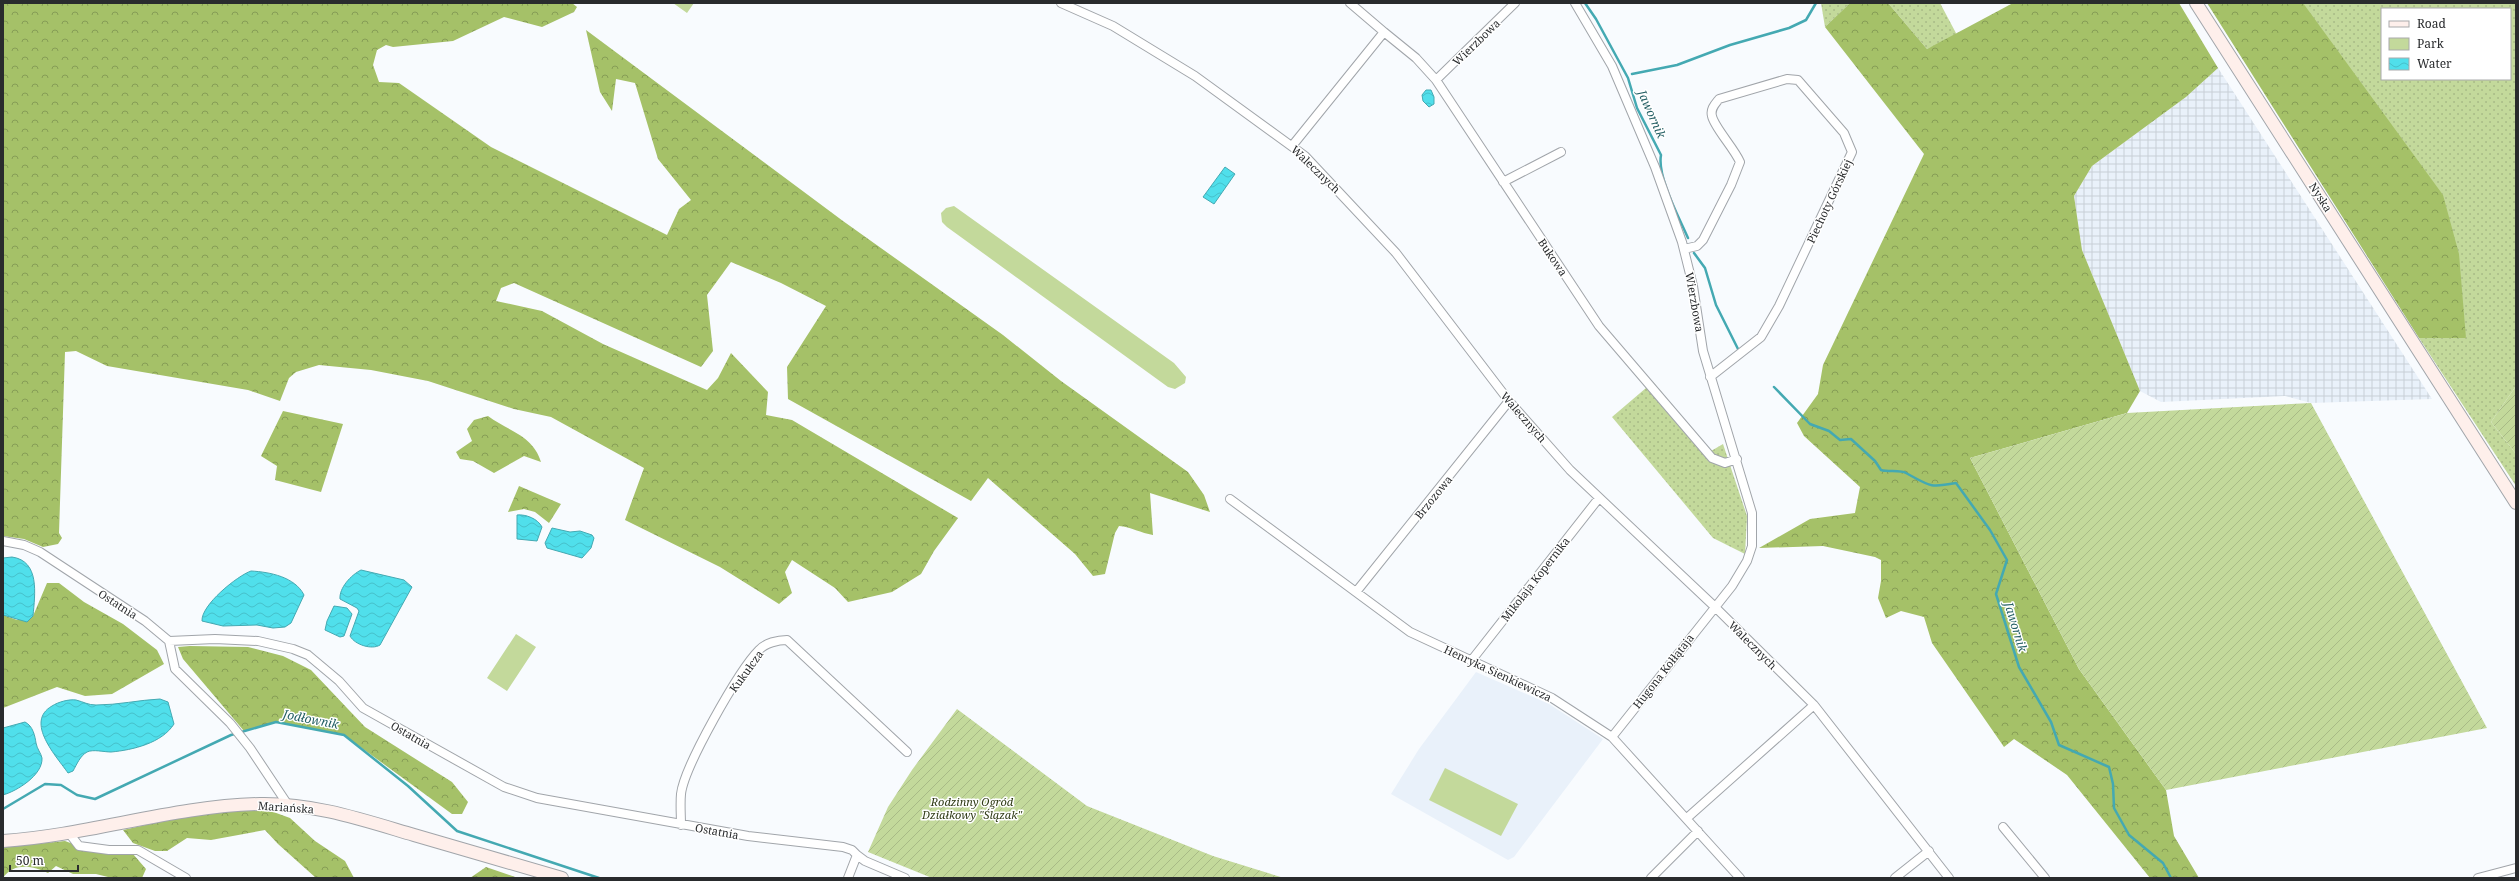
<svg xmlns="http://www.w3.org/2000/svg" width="2519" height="881" viewBox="0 0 2519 881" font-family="'Noto Serif',serif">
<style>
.built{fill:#e9f1fa}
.industrial{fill:url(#industrial-grid)}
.grass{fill:url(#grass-dots);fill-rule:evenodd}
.forest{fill:url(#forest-crowns)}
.park{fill:#c3d99b}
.garden{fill:url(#garden-furrows)}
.water{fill:url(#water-waves);stroke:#44a9b2}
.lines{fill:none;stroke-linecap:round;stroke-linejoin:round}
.stream{stroke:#44a9b2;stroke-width:2.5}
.street-casing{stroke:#a1a5aa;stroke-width:10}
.secondary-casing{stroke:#a1a5aa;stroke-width:14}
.street{stroke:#fff;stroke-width:8}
.secondary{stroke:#feefeb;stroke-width:12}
.labels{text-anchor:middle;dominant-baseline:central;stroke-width:3;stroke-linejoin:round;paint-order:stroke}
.street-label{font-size:11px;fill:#292b2d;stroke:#fff}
.park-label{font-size:11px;font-style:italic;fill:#2f3a15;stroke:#fff}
.water-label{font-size:12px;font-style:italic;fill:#245f64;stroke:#fff}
</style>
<defs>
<pattern id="industrial-grid" width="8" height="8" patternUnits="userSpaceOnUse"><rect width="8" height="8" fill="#e9f1fa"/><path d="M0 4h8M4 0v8" fill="none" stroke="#c8cfd7"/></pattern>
<pattern id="grass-dots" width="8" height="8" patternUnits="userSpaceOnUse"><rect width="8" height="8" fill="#c3d99b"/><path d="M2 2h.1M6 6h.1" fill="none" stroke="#a8ba86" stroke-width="1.8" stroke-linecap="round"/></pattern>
<pattern id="forest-crowns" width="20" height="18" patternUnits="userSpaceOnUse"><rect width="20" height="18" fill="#a5c168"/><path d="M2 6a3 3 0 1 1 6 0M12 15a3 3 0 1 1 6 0" fill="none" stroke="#869d56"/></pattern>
<pattern id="garden-furrows" width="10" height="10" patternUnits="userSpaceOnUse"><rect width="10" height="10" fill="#c3d99b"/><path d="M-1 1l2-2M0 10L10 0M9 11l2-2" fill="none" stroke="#a8ba86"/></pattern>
<pattern id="water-waves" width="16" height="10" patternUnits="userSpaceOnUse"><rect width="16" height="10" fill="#50dfeb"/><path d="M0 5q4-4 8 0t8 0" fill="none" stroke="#46c0ca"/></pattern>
</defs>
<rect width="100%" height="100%" fill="#f8fbfe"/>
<!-- built -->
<path class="built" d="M1476 672 1549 704 1603 739 1514 857 1508 860 1391 794 1419 749Z"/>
<!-- industrial -->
<path class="industrial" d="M2218 68 2432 399 2311 403 2285 396 2161 402 2140 391 2082 250 2074 196 2092 166 2186 97Z"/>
<!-- grass -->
<path class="grass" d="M1821 3H1850L1825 27Z
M1888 3H1940L1957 35 1927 49Z
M2303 3H2516V386L2491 422 2516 454V486L2419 338H2466ZM2382 9H2510V79H2382Z
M1653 382 1711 451 1723 444 1747 516 1745 554 1713 538 1612 417Z"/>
<!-- forest -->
<path class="forest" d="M3 3H572L577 7 574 12 542 27 504 17 453 41 393 47 386 45 377 50 373 65 379 82 399 83 491 147 667 235 679 209 691 200 658 159 635 83 616 79 612 111 600 92 586 30 843 221 1003 335 1061 381 1188 472 1204 495 1210 512 1150 493 1153 535C1141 533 1131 527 1119 526L1115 533 1105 574 1093 576 1075 554 988 478 971 501 788 399 787 367 826 306 781 283 731 262 707 295 713 351 701 367 514 283 501 288 496 301 542 311 603 344 707 390 718 378 731 353 768 392 766 415 792 420 958 518 934 551 921 574 892 592 848 602 835 588 792 560 785 572 792 593 779 604 720 567 625 520 644 468 551 417 514 409 428 381 371 370 319 365 296 372 289 378 280 401 248 390 107 366 76 351 65 352 59 533 62 538 58 544 43 547 24 539 3 536Z
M1850 3H1888L1927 49 2013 3H2179L2218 68 2186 97 2092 166 2074 196 2082 250 2140 391 2127 413 1970 458 2079 669 2166 790 2174 836 2199 878H2150L2067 775 2014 739 2004 747 1932 643 1924 617 1901 611 1886 618 1878 598 1881 581V560L1875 557 1823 546 1759 548 1810 519 1855 513 1860 487 1804 436 1797 423 1818 394 1823 365 1924 154 1825 27Z
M2207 3H2303L2443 195 2459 254 2466 338H2419Z
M283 411 343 424 321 492 275 480 277 466 261 456Z
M488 416C508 431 533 435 541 462L524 456 494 473 473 461 460 459 456 452 472 441 467 429 474 420Z
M519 486 561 504 549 523 535 512 524 509 508 512Z
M47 583H59L84 602 123 624 157 650 164 664 112 694 85 696 57 687 3 708V615L17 620 33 616Z
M190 646 248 647 283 656 311 670 365 727 452 782 468 802 462 814H452L344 735 276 722 244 731 183 659 178 647Z
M244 809 268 810 290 818 315 841 345 861 354 878H316L278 844 265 830 211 840 187 838 167 851H155L133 843 123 830 181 817Z
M65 841 92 851 133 854 146 869 142 878H112L96 874H73L56 866 48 873C33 866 14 862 3 878V849L6 847Z
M486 867 518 878H470Z"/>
<!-- park -->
<path class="park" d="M673 3H694L687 13Z
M954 206 1174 363 1186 377 1185 383 1175 389 1168 387 947 227 942 222 941 213 946 208Z
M516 634 536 647 507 691 487 678Z
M1445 768 1518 804 1501 836 1429 800Z"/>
<!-- garden -->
<path class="garden" d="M2516 386V454L2491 422Z
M2311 403 2487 728 2166 790 2079 669 1970 458 2127 413Z
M957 709 1087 806 1213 856 1284 878H932L868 852 888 807 912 770Z"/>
<!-- water -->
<path class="water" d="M1426 90H1431L1434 97V104L1429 107 1423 101 1422 95Z
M1225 167 1235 174 1214 204 1203 197Z
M517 515C526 514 538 519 542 527L537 541 517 539Z
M552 528 570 532 580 531 592 535 594 538 591 548 582 558 547 548 545 543Z
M12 557C40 561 35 594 33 616L27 622 3 615V558Z
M361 570 404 580 412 587 380 645C372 650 355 645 350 636L359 611 357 608 340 599C339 588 351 575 361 570Z
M251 571C270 572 295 577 304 595L291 623 285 627 273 628 257 625 223 626 202 621C201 605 237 576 251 571Z
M334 606 347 608 352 614 344 636 340 637 325 630 327 621Z
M160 699 168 702 174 724C162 743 133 750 111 752 104 752 93 749 87 752 80 756 77 764 73 771L68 773C57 757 24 722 52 706 58 702 69 699 76 700 84 702 88 705 96 705 118 705 139 700 160 699Z
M25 722C33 726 35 736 36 743 37 749 41 753 42 758 43 775 17 791 3 795V728Z"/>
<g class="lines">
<!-- stream -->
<path class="stream" d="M1585 3 1596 19 1628 78 1637 108 1661 155C1657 177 1679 217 1688 238
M1632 74 1677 65 1730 45 1789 28 1806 20 1816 3
M1694 253 1705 268 1716 305 1738 349
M1774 387 1810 424 1829 431 1840 440 1851 439 1875 461 1881 470C1888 472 1901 470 1906 473 1930 486 1929 488 1956 483L1990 530 2007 560 1996 594 2019 667 2051 722 2059 745 2109 767 2113 784 2114 808 2129 835 2163 863 2171 878
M3 809 45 784 61 785 77 795 95 799 231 735 276 722 344 735 408 786 457 831 599 878"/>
<!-- street casing -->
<g class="street-casing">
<path id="street" d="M1061 3 1113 26 1195 76 1305 156 1396 253 1509 401 1570 470 1714 606 1814 705 1949 878
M1575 3 1612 66 1655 167 1682 242 1693 286 1703 351 1752 513V546L1747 561 1732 586 1612 737
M1384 32 1416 58 1436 80 1599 326 1712 458 1725 463 1737 459
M1436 80 1515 3
M1292 146 1384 32 1350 3
M1503 182 1561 152
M1684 249 1697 246 1703 240 1731 185 1740 162C1734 148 1714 127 1712 116 1710 109 1715 104 1719 99L1787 79 1798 80 1844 133 1852 152 1779 306 1761 337 1710 377
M1230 499 1410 632 1552 698 1612 737 1740 878
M3 541 24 545 40 552 145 621 169 641 215 639 258 641 293 649 308 655 339 681 363 708 504 787 537 798 748 836 843 847 852 850 857 855
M1356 592 1509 401
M169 641 175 669 230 723 250 748 288 805
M1471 661 1599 498
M1687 818 1814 705
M681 825C681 815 680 804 681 794 684 767 739 670 759 650 765 643 778 640 787 640L907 752
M2003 827 2045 878
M69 833 79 846 109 850H138L186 878
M848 878 857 855 865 861 905 878
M1651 878 1698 831
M1895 878 1929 851
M2478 878 2516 868"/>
</g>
<!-- secondary casing -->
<g class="secondary-casing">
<path id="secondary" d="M2196 3 2516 503
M3 841C90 835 173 806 260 804 314 803 363 820 414 835 463 849 513 864 562 878"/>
</g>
<!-- street -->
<use href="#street" class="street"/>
<!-- secondary -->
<use href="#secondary" class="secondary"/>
</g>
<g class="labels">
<!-- street labels -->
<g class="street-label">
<text transform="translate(1476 42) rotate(-44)">Wierzbowa</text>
<text transform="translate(1316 169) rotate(44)">Walecznych</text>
<text transform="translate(2321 197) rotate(57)">Nyska</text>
<text transform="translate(1829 201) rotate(-65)">Piechoty Górskiej</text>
<text transform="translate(1553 257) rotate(56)">Bukowa</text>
<text transform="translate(1695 302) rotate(80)">Wierzbowa</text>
<text transform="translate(1524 417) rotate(49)">Walecznych</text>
<text transform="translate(1433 497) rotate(-51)">Brzozowa</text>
<text transform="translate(1535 579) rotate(-52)">Mikołaja Kopernika</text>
<text transform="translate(118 604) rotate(33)">Ostatnia</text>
<text transform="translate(1753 645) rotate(45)">Walecznych</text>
<text transform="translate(746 671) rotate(-54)">Kukułcza</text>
<text transform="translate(1663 671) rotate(-52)">Hugona Kołłątaja</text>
<text transform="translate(1498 673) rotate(25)">Henryka Sienkiewicza</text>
<text transform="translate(411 735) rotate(30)">Ostatnia</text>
<text transform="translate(286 807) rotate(4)">Mariańska</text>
<text transform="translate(717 831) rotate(10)">Ostatnia</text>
</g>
<!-- park labels -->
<g class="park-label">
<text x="972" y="801">Rodzinny Ogród<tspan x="972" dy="13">Działkowy "Ślązak"</tspan></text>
</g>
<!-- water labels -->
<g class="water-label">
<text transform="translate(1652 114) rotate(66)">Jawornik</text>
<text transform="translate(2016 627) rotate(73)">Jawornik</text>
<text transform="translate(311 719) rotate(11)">Jodłownik</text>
</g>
</g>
<!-- border -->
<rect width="2519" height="881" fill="none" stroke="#292b2d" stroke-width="8"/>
<!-- legend -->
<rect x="2381" y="8" width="130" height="72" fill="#ffffff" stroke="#a9aaab"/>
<rect x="2389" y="21" width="20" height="6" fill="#feefeb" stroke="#a9aaab"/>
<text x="2417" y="28" font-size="12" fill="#292b2d">Road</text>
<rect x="2389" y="38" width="20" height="12" fill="#c3d99b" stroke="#a9aaab"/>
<text x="2417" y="48" font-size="12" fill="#292b2d">Park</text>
<rect x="2389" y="58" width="20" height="12" fill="url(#water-waves)" stroke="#a9aaab"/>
<text x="2417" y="68" font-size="12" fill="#292b2d">Water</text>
<!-- scale -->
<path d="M10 865v6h68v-6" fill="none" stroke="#292b2d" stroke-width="2"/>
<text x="16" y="865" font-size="12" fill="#292b2d" stroke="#ffffff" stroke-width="3" paint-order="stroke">50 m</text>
</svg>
